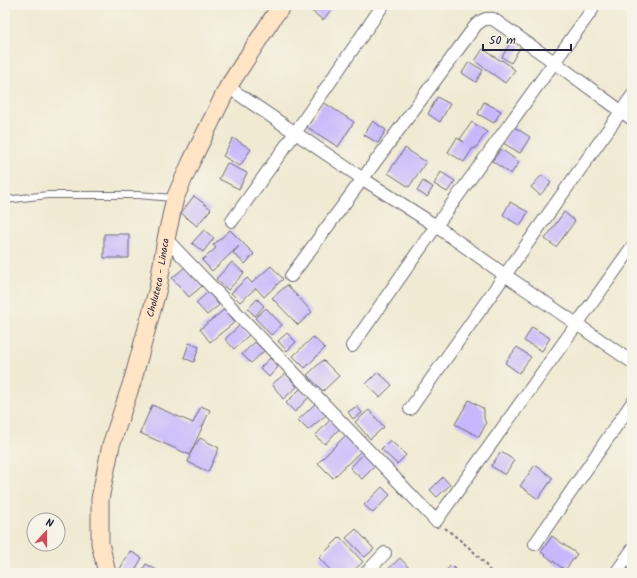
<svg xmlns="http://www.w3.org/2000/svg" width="637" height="578" viewBox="0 0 637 578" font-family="Kalam,sans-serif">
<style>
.building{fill:#c8b7fc}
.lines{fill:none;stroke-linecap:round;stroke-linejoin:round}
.lane-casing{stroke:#6a6870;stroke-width:8}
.street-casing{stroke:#6a6870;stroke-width:14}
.secondary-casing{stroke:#6a6870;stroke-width:19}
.path{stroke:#6a6870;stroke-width:2;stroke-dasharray:3 3;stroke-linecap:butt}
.lane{stroke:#fff;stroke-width:6}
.street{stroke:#fff;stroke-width:12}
.secondary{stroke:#ffe4c6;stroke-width:17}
.labels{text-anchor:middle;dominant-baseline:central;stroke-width:3;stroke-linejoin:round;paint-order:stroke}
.street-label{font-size:10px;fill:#22223b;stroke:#f7f3e8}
</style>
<rect width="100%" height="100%" fill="#f7f3e8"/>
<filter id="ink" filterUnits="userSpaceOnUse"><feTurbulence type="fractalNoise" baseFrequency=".025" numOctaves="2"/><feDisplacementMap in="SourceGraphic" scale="8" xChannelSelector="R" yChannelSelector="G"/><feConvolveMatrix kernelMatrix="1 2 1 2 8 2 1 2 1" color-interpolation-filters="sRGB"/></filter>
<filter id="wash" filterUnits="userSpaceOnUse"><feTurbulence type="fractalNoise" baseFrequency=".012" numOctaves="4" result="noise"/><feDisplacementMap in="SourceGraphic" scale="16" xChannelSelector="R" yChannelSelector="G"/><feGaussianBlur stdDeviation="0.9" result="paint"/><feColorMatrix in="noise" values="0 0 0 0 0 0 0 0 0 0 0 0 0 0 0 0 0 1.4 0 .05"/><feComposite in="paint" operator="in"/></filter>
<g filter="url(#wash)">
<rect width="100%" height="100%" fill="#f0ead3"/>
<g id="blocks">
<!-- building -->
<path class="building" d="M312 5H333L334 6 323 20 309 9Z
M512 40 521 46 511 63 502 57Z
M483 49 501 61 502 60 515 70 505 83 475 61Z
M469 62 483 70 476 82 462 73Z
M437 97 450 104 440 122 428 114Z
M323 102 354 122 338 147 307 127Z
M484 102 501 111 494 123 478 114Z
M373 121 386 130 378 143 364 135Z
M472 122 487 132 475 149 473 148 464 162 448 152 457 138 464 142 460 139Z
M513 126 530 137 520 153 503 143Z
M233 138 251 149 240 166 223 156Z
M405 148 426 162 409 187 388 173Z
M501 149 519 162 511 174 492 161Z
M227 163 247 173 239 189 219 179Z
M441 172 455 181 447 192 434 184Z
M542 175 551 183 540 195 531 187Z
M423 181 433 187 427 197 417 191Z
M194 196 211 209 197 226 181 213Z
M510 202 528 212 520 226 503 215Z
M564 212 575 221 556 247 545 239Z
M204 230 214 238 203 252 192 243Z
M230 230 254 254 245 264 233 253 239 246 212 271 202 260 216 248 213 245Z
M104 234H129V258H104Z
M232 262 244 273 228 290 216 279Z
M271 266 283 279 264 297 256 288 240 302 231 293 247 278 252 283Z
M185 267 202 286 189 297 172 278Z
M287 285 312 312 298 325 272 298Z
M208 292 219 305 207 315 196 303Z
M257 299 264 306 255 316 248 309Z
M266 308 282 325 271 335 255 318Z
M225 309 235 322 210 342 200 329Z
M240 325 249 335 234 349 225 339Z
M532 327 550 338 542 351 524 341Z
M287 333 296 342 287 351 278 341Z
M313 337 325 348 305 368 293 356Z
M255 342 264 351 251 363 242 354Z
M189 343 199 347 194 362 184 358Z
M517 347 531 357 519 373 505 363Z
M270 358 278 367 269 377 260 368Z
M323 360 339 376 323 391 307 375Z
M378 372 392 385 380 397 366 384Z
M286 373 297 387 283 399 272 384Z
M301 388 309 397 295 412 286 403Z
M469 400 484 409V418L486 424 479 437 455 424Z
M316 403 326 415 308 430 298 420Z
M152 405 193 423 201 406 210 410 190 454 200 438 219 448 208 472 188 462 190 455 140 433Z
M357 406 362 413 353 419 348 412Z
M369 410 384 427 370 439 355 422Z
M330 420 340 428 325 444 315 436Z
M346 435 361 451 333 478 318 463Z
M390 440 406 455 397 464 381 449Z
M501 452 514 460 505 475 491 466Z
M364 453 376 465 362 479 350 468Z
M535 465 553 478 538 499 520 486Z
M443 477 450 485 437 497 430 490Z
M382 487 390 495 373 513 364 505Z
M356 529 374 549 365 557 346 538Z
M552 536 577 554 565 570 541 552Z
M340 537 363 562 351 573H333L319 558Z
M130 551 142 558 133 573H127L120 569Z
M400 558 411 570 408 573H388L386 571Z
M146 564 157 570 155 573H141Z
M451 565 459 573H444Z"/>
</g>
</g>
<g filter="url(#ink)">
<use href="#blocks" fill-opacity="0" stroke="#6a6870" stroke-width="1"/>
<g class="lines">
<!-- lane casing -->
<g class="lane-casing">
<path id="lane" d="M5 200 48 195H138L173 198"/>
</g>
<!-- street casing -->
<g class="street-casing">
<path id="street" d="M228 87 363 179 436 226 505 275 632 362
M232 221 295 133 383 5
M166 239 436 521 632 247
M291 276 476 25C482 20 485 18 493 19L554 62 632 119
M352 346 436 226 592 10
M410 409 632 96
M535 544 632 403
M366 573 385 553
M616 573 632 550"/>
</g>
<!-- secondary casing -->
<g class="secondary-casing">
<g id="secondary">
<path id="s1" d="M107 573 100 543V499L111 445 133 379 158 288 166 239 175 198 191 162 228 87 274 16 283 5"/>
</g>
</g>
<!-- path -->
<path class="path" d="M445 528C462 542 480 554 491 573"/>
<!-- lane -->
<use href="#lane" class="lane"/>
<!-- street -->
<use href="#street" class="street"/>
<!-- secondary -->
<use href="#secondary" class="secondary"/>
</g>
</g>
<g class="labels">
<!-- street labels -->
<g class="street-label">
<text stroke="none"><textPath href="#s1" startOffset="304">Choluteca - Linaca</textPath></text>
</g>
</g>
<!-- margin -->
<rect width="637" height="578" fill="none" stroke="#f7f3e8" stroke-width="20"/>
<!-- north arrow -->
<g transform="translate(46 532) rotate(21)"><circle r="19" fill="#f7f3e8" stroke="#a29fa3"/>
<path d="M0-3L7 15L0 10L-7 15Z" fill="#d1495b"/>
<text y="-6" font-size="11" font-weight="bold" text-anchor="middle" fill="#22223b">N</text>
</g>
<!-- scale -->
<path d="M483 44v6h88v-6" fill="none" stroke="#22223b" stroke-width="2"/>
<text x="489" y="44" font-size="12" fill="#22223b" stroke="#f7f3e8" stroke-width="3" paint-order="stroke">50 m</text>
</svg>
